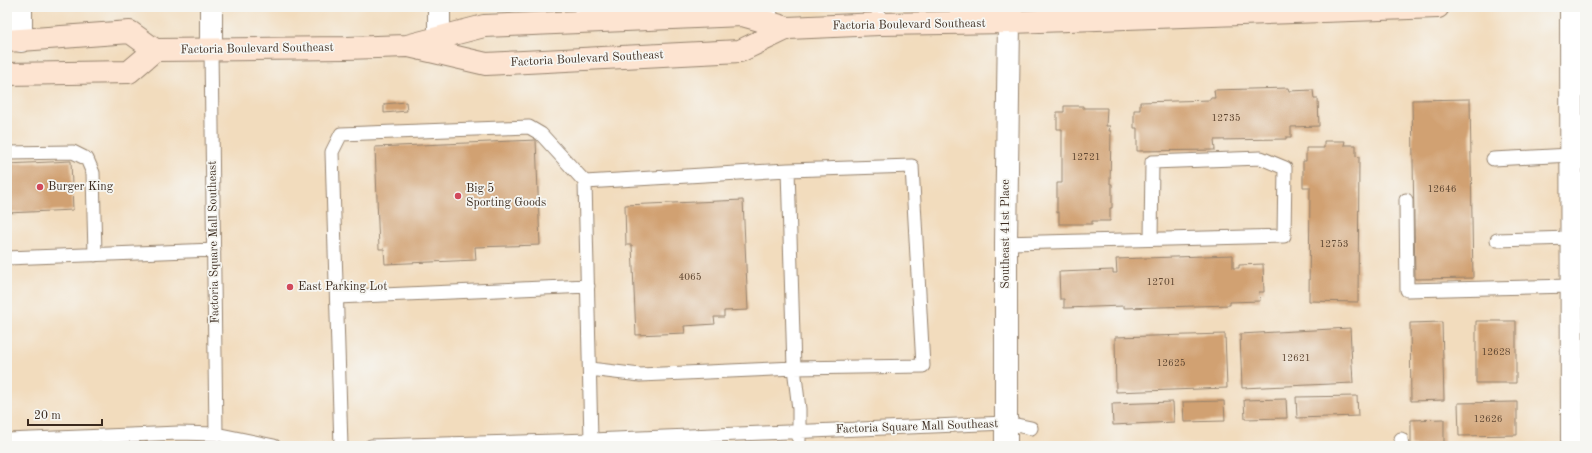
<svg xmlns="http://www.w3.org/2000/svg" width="1592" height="453" viewBox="0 0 1592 453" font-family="'Old Standard TT',serif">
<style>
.building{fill:#d1a172}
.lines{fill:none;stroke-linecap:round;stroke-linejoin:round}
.service-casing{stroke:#96836e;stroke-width:15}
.minor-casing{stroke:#96836e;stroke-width:24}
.secondary-casing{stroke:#96836e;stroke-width:24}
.service{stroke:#fff;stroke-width:13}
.minor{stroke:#fff;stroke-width:22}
.secondary{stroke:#fde4d1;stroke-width:22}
.poi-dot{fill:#d1495b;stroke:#f6f6f2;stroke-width:1.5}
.labels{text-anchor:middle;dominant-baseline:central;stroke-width:3.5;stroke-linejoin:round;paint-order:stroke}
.number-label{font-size:10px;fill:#604833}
.street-label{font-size:12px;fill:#3b2a1e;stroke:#f6f6f2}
.poi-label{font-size:12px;fill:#3b2a1e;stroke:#f6f6f2;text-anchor:start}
</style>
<rect width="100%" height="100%" fill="#f6f6f2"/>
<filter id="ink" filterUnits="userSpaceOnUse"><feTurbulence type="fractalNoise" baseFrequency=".025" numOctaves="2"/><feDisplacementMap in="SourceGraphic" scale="8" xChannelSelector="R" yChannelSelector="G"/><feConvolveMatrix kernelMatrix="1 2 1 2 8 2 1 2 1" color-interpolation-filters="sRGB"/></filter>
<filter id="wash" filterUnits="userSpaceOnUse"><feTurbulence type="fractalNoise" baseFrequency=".012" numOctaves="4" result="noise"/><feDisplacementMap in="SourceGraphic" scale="16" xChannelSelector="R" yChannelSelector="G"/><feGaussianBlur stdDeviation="0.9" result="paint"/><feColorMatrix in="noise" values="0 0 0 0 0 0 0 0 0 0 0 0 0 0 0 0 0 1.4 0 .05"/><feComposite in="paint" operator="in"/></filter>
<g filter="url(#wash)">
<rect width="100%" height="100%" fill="#f2dcbd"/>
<g id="blocks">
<!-- building -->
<path class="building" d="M1288 88 1289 91 1313 90 1314 99H1318L1319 126 1291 127V137H1286V139L1214 140 1215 150 1137 151V128H1134V110H1140V102L1210 100V98H1215L1214 90Z
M1470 99 1473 278 1415 279 1412 100Z
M406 102 407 111 384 113V104Z
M1064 106H1083V108H1107L1106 126H1110L1109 131H1111L1110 184H1112V208H1110V221H1092V224H1059V212L1057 213V183H1062V129H1057V112H1064Z
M536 140 540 245 475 247 476 260 385 264 384 249H379L375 147Z
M1324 141H1345L1344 145H1356V156L1359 157 1358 302 1309 301 1310 187H1303V161H1306V148H1324Z
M71 161 73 210 7 213V164Z
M743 200 748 310 724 311V317H714L715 324 684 326 685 333 636 335 632 245H626L625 205Z
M1233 255V268H1239V265L1263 264 1264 292H1259L1260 301 1230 302V305L1124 308V306L1064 308V299H1060L1059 272 1113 270V273H1117L1116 259Z
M1476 321H1516V383H1476Z
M1442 322 1444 400 1411 401 1410 323Z
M1350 328 1353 383 1242 388 1240 334Z
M1225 334 1227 388 1116 392 1115 337Z
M1357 396 1358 416 1297 418 1296 397Z
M1286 399 1287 418 1245 419 1244 400Z
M1224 401 1225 421 1184 422 1183 402Z
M1173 402 1174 422 1113 425 1112 404Z
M1517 402V435L1459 436 1458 403Z
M1444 419V446H1411V420Z"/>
</g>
</g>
<g filter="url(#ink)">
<use href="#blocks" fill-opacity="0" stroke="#96836e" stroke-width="1"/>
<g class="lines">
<!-- service casing -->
<g class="service-casing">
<path id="service" d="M878 7 879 24
M581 21V7
M1009 22 1010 7
M770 23 771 7
M211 50 216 434
M7 153 73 152 87 159 93 173 95 255
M1493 159 1571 155
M788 170 794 368 799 409V446
M585 182 788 170 912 166 923 366 794 368 640 375 590 369
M1406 200 1407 290 1572 286
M1497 240 1571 238
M1006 243 1284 236 1285 168 1261 158 1152 162 1151 239
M7 258 214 250
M337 297 588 286
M1401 439 1402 446
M7 440 179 433 216 434 274 446
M341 446 332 152 341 134 529 127 541 134 585 182 591 440
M371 446 591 440 1006 423 1031 428"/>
</g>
<!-- minor casing -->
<g class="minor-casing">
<path id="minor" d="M1571 7 1572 446
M439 37V7
M21 41V7
M211 50V7
M1006 446V243L1009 22"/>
</g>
<!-- secondary casing -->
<g class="secondary-casing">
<path id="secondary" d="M7 41 130 32 155 50 346 48 407 46 484 26 742 15 788 28 879 24 1009 22 1438 7
M409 46 486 64 740 51 788 28
M7 74 129 72 155 50"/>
</g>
<!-- service -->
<use href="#service" class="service"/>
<!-- minor -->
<use href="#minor" class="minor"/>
<!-- secondary -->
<use href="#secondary" class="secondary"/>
</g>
</g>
<!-- markers -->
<g class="poi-dot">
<circle cx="40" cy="187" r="4"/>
<circle cx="458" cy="196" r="4"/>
<circle cx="290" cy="287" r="4"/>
</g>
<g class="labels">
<!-- number labels -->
<g class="number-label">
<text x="1226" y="118">12735</text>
<text x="1086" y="157">12721</text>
<text x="1442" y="189">12646</text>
<text x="1334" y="244">12753</text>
<text x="690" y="277">4065</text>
<text x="1161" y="282">12701</text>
<text x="1496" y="352">12628</text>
<text x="1296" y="358">12621</text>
<text x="1171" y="363">12625</text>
<text x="1488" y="419">12626</text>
</g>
<!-- street labels -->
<g class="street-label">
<text transform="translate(909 25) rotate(-1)">Factoria Boulevard Southeast</text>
<text transform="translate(257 49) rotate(-1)">Factoria Boulevard Southeast</text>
<text transform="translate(587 59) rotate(-3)">Factoria Boulevard Southeast</text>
<text transform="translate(1006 234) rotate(-90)">Southeast 41st Place</text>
<text transform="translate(214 242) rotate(-91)">Factoria Square Mall Southeast</text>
<text transform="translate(917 427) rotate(-2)">Factoria Square Mall Southeast</text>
</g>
<!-- poi labels -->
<g class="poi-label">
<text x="48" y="187">Burger King</text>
<text x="466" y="189">Big 5<tspan x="466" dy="14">Sporting Goods</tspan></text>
<text x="298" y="287">East Parking Lot</text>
</g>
</g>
<!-- margin -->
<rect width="1592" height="453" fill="none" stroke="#f6f6f2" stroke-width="24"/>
<!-- scale -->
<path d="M28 419v6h74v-6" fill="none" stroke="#3b2a1e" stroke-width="2"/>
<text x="34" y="419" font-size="12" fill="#3b2a1e" stroke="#f6f6f2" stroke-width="3" paint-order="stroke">20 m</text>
</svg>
